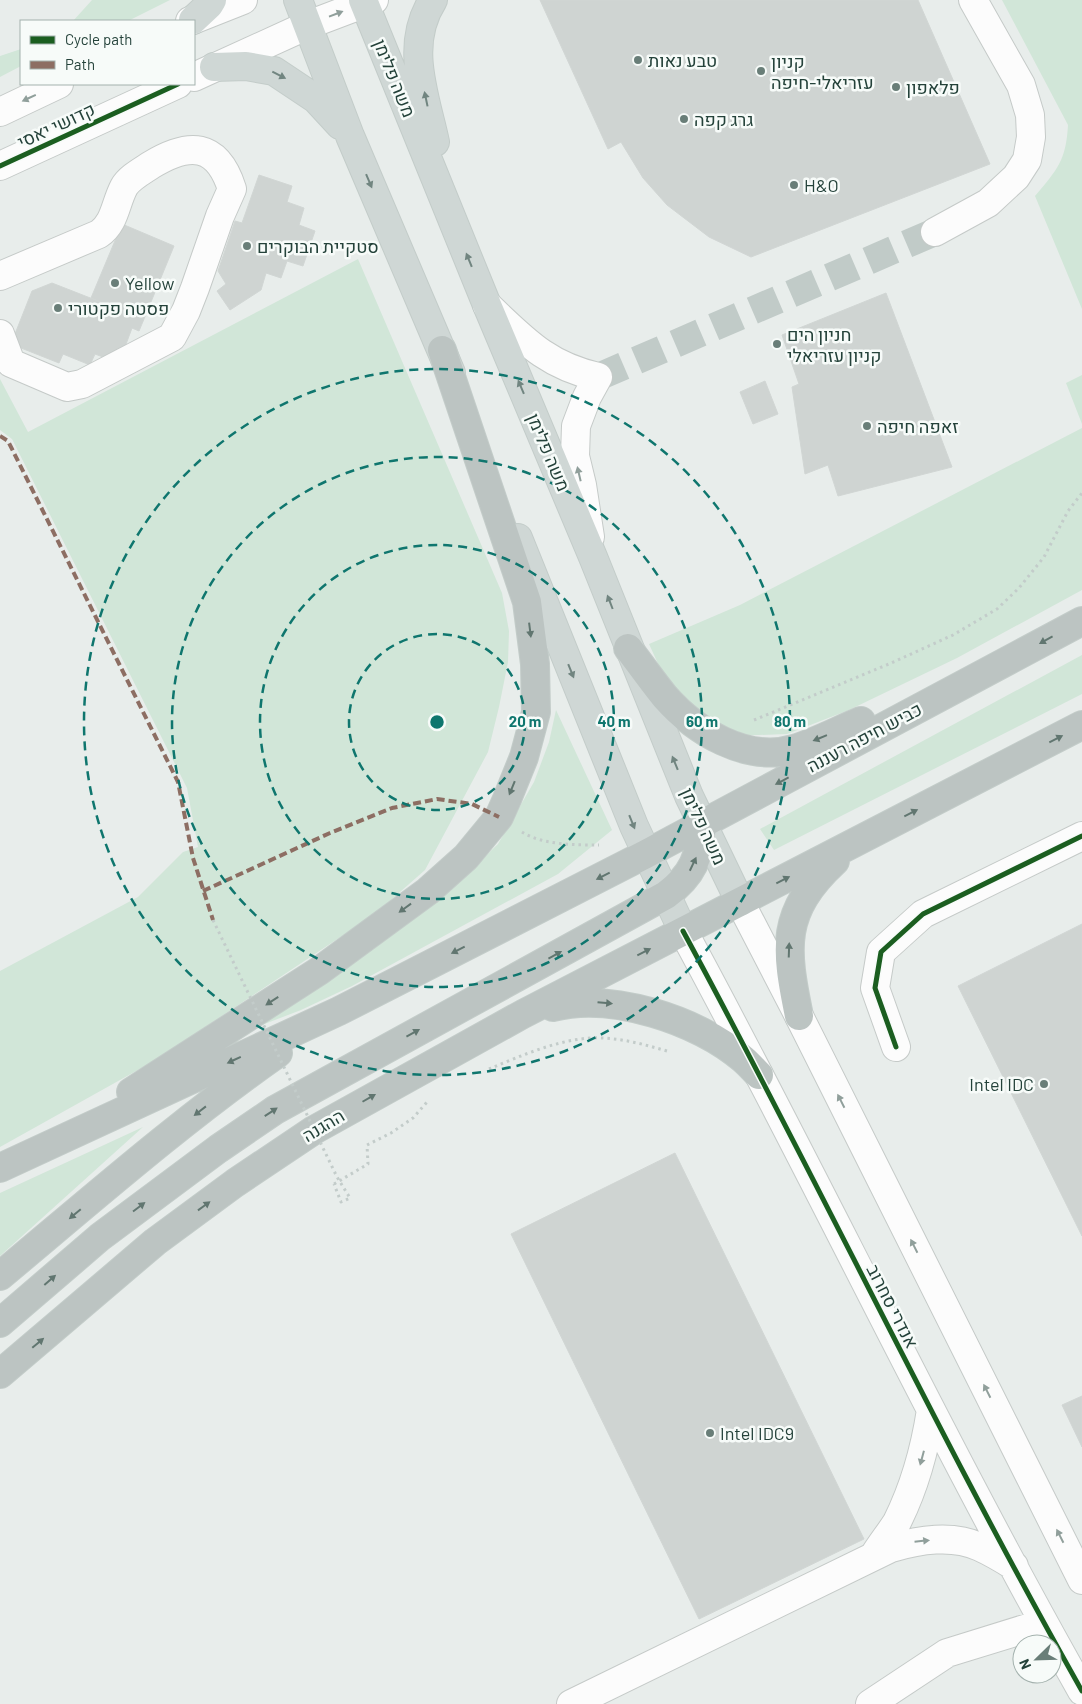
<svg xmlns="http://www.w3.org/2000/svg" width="1082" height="1704" viewBox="0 0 1082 1704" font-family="Barlow,Heebo,sans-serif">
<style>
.green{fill:#d1e6d8}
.building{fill:#cfd4d2;stroke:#d1d6d4}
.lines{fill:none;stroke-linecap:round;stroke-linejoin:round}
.minor-tunnel{stroke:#c1cbc8;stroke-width:28;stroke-dasharray:28 14;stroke-linecap:butt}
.minor-casing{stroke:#c5cac8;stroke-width:30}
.major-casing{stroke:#c3ccc9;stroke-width:30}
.highway-casing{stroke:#c3ccc9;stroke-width:30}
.path{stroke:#c3ccca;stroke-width:3;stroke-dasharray:2.5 4;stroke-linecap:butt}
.minor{stroke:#fcfcfc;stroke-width:28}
.major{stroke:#cfd7d5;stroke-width:28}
.highway{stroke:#bcc4c2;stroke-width:28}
.path-bridge{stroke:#c3ccca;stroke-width:3;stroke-dasharray:2.5 4;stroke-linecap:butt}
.quiet{stroke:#8d6e63;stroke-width:4;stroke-dasharray:8 4;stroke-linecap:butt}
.cycleway-casing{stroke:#f7fbf9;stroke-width:8}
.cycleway{stroke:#1b5e20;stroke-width:5}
.oneway{fill:#909f9b}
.oneway2{fill:#718580}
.oneway3{fill:#617670}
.ring{fill:none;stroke:#0f766e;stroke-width:2.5;stroke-dasharray:9 6}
.poi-dot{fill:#697e78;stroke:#f7fbf9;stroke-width:2}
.labels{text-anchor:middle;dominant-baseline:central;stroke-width:5;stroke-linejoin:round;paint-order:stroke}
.poi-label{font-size:18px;fill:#24423a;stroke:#f7fbf9;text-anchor:start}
.street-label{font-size:18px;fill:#24423a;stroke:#f7fbf9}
.centre{fill:#0f766e;stroke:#f7fbf9;stroke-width:2.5}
.ring-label{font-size:15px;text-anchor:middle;font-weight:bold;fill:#0f766e;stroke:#f7fbf9;stroke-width:5;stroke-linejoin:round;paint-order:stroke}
</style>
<rect width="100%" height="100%" fill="#e8edeb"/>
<!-- green -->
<path class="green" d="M92 0H170L130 20 123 21H73Z
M1002 0H1082V309L1035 196C1058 169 1066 160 1068 125Z
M21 49V66L0 77V56Z
M358 259 502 593 509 631 508 662 499 707 488 752 425 870 375 914 154 1061 0 1147V971L138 897 183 852 198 847 187 788 12 439 0 430V379L28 432Z
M1082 375V424L1066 383Z
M1082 428V590L957 658 849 710 787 734 733 736 692 712 665 679 649 644 740 605Z
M1082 655V694L774 850 760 829Z
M556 710 612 830 558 874 352 986 301 1010 249 1030 350 966 449 891 498 844 534 782 549 742Z
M143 1127 0 1256V1193Z"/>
<!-- building -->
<path class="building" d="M540 0H918L990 164 751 257 709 237 667 205 643 178 621 142 608 149Z
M259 175 292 186 287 202 304 208 299 225 315 231 303 266 287 261 281 278 266 273 261 290 230 310 217 291 226 284 218 271 235 221 242 223Z
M122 224 174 246 144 319 91 298Z
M52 283 144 319 139 331 132 328 119 363 95 354 90 365 63 354 59 363 11 344 32 291Z
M886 293 952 467 838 496 828 465 805 474 792 387 799 384 782 335Z
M765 381 778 414 753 424 740 392Z
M1082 924V1236L958 986Z
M675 1153 864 1539 699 1619 511 1234Z
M1082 1396V1447L1062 1405Z"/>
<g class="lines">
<!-- minor-tunnel -->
<path class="minor-tunnel" d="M598 377 935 232"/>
<!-- minor casing -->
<g class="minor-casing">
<path id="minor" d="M190 21 243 0
M194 77 308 25 374 0
M0 112 59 84
M0 166 178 84
M935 232 988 203 1016 177 1027 160 1031 137 1030 115 1021 85 973 0
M0 276 99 234C115 223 115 204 124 187 129 178 142 171 151 165 189 142 217 142 232 189L220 216 195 288 186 311 172 337 82 384 67 387 11 363 0 334
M487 305C524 340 546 365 598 377L587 397 576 426 575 456 582 485 590 537
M740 902 799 1016 1082 1580
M683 931C819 1182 941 1442 1082 1691
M896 1047 875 988 881 952 923 914 1082 836
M875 1554C882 1543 890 1533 897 1522 915 1486 925 1449 931 1410
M571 1704 891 1548C919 1540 952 1534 980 1547 991 1552 1003 1559 1014 1566
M870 1704 947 1653 1044 1623"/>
</g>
<!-- major casing -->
<g class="major-casing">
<path id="major" d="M298 0 350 136 451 373
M363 0 487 305 593 557 689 796 740 902
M433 0C404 45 425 95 435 142
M193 20 209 5 212 0
M214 67 246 66 274 71 316 99 340 125
M518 538 634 826 683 931"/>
</g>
<!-- highway casing -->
<g class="highway-casing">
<path id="highway" d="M628 648C640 664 652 681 665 697 695 731 746 763 794 749 817 742 839 730 861 721
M553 1007C611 992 698 1020 743 1059 749 1064 754 1070 759 1075
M799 1016C785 948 780 912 835 861
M131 1092 319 971 428 891 466 857 499 817 507 799 524 757 536 712 535 664 527 602 442 350
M0 1168 339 1011 646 854 1082 621
M0 1276C91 1200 181 1121 278 1053
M0 1323 100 1237 218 1149 275 1110 666 895C693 875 700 857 702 824
M0 1374 155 1242 235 1183 314 1130 523 1014 1082 725"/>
</g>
<!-- path -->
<path class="path" d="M754 720 889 664 953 635 997 609 1019 588 1044 557 1068 511 1082 493
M522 832C542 845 575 845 599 845
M489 1069C523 1055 565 1036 603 1038 625 1039 646 1045 667 1051
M334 1184 368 1164 367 1145 391 1133 413 1118 427 1102"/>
<!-- minor -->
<use href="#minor" class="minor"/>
<!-- major -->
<use href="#major" class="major"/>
<!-- highway -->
<use href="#highway" class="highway"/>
<!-- path-bridge -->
<path class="path-bridge" d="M213 920 337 1177 350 1198 341 1202 334 1184"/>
<!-- quiet -->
<path class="quiet" d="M0 436 8 441 178 782 193 858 213 920
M203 891 330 833 392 808 437 799 472 804 499 817"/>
<!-- cycleway casing -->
<g class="cycleway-casing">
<path id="cycleway" d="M0 166 178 84
M683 931C819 1182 941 1442 1082 1691
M896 1047 875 988 881 952 923 914 1082 836"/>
</g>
<!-- cycleway -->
<use href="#cycleway" class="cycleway"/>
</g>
<!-- one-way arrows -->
<defs><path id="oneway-solid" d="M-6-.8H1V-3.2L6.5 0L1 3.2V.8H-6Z" transform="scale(1.25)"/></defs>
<g class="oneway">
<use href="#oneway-solid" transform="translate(336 14) rotate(-21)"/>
<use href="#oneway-solid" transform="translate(29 98) rotate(155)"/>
<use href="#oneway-solid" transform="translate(579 474) rotate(-103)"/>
<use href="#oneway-solid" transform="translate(841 1101) rotate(-117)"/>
<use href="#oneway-solid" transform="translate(914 1246) rotate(-117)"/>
<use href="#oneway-solid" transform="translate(987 1391) rotate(-117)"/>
<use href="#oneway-solid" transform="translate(922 1458) rotate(105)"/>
<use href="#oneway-solid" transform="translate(1060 1536) rotate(-117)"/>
<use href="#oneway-solid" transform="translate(922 1541) rotate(-6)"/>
</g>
<g class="oneway2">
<use href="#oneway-solid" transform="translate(279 75) rotate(27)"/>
<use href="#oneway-solid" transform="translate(426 99) rotate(-102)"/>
<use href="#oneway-solid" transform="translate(369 181) rotate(67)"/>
<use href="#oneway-solid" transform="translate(469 260) rotate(-112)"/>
<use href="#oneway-solid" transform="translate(521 387) rotate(-113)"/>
<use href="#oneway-solid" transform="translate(610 602) rotate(-111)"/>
<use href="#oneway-solid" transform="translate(571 671) rotate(68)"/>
<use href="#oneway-solid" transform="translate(675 763) rotate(-112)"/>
<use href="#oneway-solid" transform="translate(632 822) rotate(68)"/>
</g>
<g class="oneway3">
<use href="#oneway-solid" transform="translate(530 630) rotate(83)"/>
<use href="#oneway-solid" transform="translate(1046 640) rotate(151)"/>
<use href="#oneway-solid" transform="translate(820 738) rotate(158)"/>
<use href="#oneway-solid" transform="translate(1056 739) rotate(-27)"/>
<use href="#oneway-solid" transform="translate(782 781) rotate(152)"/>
<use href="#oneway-solid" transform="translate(512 788) rotate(112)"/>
<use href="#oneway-solid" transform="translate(911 813) rotate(-27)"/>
<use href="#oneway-solid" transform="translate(693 864) rotate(-65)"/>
<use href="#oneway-solid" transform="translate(603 876) rotate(153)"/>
<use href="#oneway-solid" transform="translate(783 880) rotate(-27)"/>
<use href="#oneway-solid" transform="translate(405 908) rotate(144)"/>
<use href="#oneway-solid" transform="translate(458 950) rotate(153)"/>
<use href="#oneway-solid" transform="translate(789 950) rotate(-88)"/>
<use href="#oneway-solid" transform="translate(644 952) rotate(-27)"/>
<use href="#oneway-solid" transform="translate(555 955) rotate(-29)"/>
<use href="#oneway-solid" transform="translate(272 1001) rotate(147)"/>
<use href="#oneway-solid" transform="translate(605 1003) rotate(5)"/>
<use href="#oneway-solid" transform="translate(413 1033) rotate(-29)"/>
<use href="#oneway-solid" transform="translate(234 1060) rotate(155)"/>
<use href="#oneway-solid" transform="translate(369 1098) rotate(-30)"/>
<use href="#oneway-solid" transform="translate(200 1111) rotate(142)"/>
<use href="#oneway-solid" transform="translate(271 1112) rotate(-33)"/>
<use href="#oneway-solid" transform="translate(204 1206) rotate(-36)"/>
<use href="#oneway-solid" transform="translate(139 1207) rotate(-37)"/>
<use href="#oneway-solid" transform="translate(75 1214) rotate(140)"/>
<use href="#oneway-solid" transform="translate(50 1280) rotate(-41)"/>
<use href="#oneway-solid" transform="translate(38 1343) rotate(-40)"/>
</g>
<!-- distance rings -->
<g class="ring">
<circle cx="437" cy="722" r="88"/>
<circle cx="437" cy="722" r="177"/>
<circle cx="437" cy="722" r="265"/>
<circle cx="437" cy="722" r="353"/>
</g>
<!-- markers -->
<g class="poi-dot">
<circle cx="638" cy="60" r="5"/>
<circle cx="761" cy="71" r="5"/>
<circle cx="896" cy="87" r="5"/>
<circle cx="684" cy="119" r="5"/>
<circle cx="794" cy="185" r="5"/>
<circle cx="247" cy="246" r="5"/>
<circle cx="115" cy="283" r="5"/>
<circle cx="58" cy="308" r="5"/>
<circle cx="777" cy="344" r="5"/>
<circle cx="867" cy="426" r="5"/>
<circle cx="1044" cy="1084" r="5"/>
<circle cx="710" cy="1433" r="5"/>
</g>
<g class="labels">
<!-- poi labels -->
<g class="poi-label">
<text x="648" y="60">טבע נאות</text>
<text x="771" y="61">קניון<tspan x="771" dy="21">עזריאלי-חיפה</tspan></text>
<text x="906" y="87">פלאפון</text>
<text x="694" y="119">גרג קפה</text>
<text x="804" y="185">H&amp;O</text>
<text x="257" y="246">סטקיית הבוקרים</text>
<text x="125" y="283">Yellow</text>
<text x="68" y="308">פסטה פקטורי</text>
<text x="787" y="334">חניון הים<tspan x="787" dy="21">קניון עזריאלי</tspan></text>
<text x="877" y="426">זאפה חיפה</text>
<text x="1034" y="1084" text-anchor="end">Intel IDC</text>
<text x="720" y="1433">Intel IDC9</text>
</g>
<!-- street labels -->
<g class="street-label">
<text transform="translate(395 78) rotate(68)">משה פלימן</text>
<text transform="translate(56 125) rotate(-25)">קדושי יאסי</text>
<text transform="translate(549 452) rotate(67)">משה פלימן</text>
<text transform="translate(864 737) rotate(-28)">כביש חיפה רעננה</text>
<text transform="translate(704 826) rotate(65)">משה פלימן</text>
<text transform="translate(323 1125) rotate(-31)">ההגנה</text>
<text transform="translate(893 1306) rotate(63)">אנדרי סחרוב</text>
</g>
</g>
<circle cx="437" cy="722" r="8" class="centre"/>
<g class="ring-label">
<text x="525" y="727">20 m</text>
<text x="614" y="727">40 m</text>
<text x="702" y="727">60 m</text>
<text x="790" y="727">80 m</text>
</g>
<!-- legend -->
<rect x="20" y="20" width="175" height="65" fill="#f7fbf9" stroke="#a3b1ad"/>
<rect x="30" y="36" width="25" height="8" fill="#1b5e20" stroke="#a3b1ad"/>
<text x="65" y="45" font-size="15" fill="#24423a">Cycle path</text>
<rect x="30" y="61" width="25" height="8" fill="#8d6e63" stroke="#a3b1ad"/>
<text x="65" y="70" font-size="15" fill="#24423a">Path</text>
<!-- north arrow -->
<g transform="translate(1037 1659) rotate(247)"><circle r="24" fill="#f7fbf9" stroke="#a3b1ad"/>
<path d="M0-4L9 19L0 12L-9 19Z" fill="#697e78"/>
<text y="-8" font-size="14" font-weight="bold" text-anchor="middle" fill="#24423a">N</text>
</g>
</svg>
